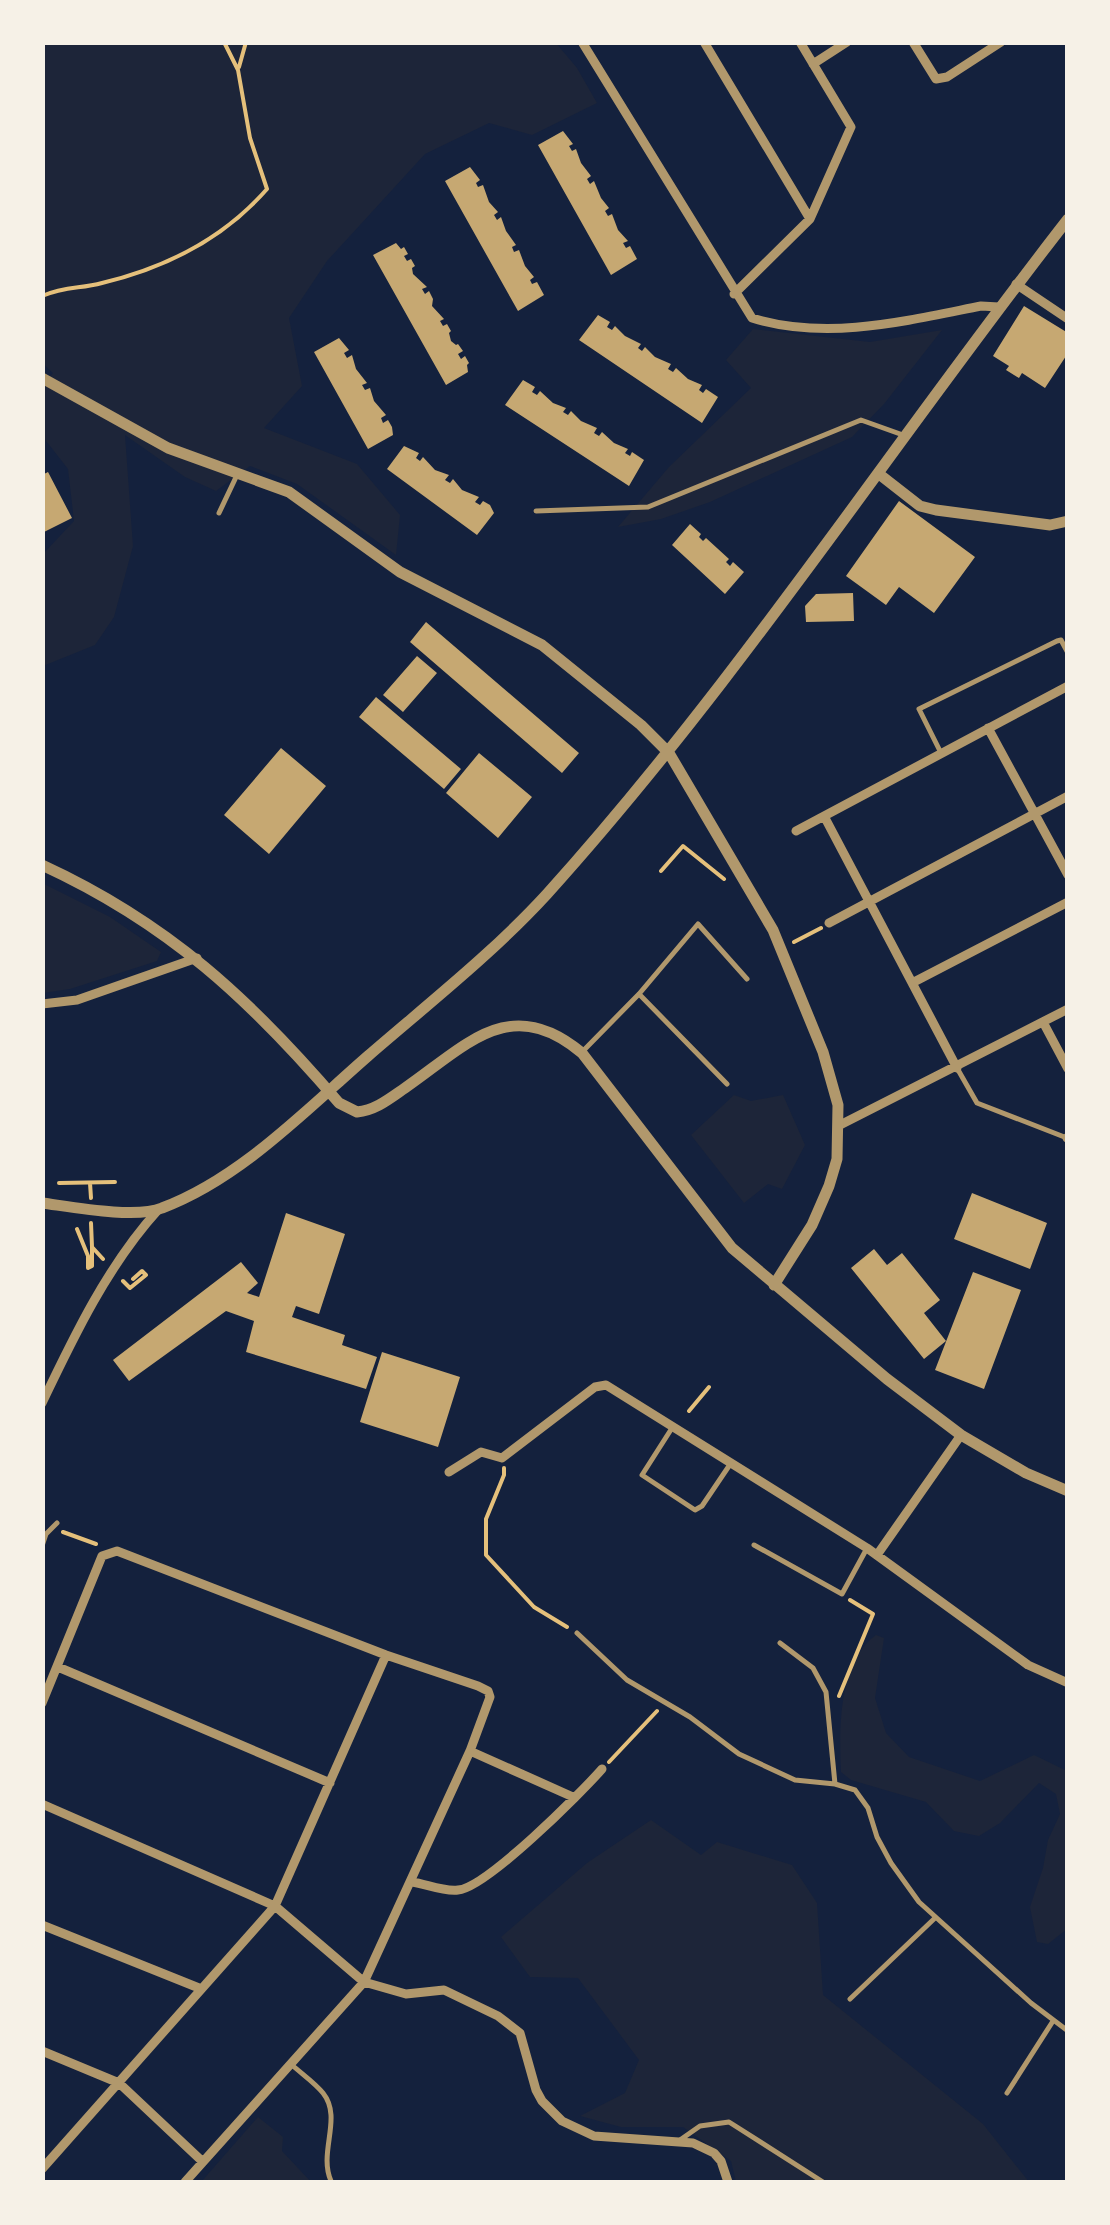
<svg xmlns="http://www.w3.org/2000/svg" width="1110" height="2225" viewBox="0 0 1110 2225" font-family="'Fira Sans',sans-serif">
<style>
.green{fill:#1d2539}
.building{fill:#c6a872}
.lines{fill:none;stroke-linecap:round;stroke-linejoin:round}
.path{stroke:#e5c07b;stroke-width:4}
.service{stroke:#b1986c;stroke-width:5}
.minor{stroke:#b1986c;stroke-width:9}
.tertiary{stroke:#b1986c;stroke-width:11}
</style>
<rect width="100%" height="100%" fill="#14213d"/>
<!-- green -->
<path class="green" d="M43 43H556L577 68 597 103 532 135 489 123 425 154 327 261 289 318 302 386 264 428 357 464 400 515 396 555 297 484 250 466 216 491 185 477 125 435 133 546 114 617 95 645 43 666V554L74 521 68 469 43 437V385L53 373 43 364Z
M753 329 870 342 942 330 884 404 852 437 710 502 661 519 618 527 669 467 751 388 726 360Z
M42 883 110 917 161 952 157 961 70 989 43 993Z
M734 1095 751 1101 783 1095 805 1145 782 1189 768 1184 744 1203 691 1135Z
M876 1635 884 1638 875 1698 886 1733 909 1757 980 1781 1034 1755 1067 1771V1929L1048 1944 1037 1942 1030 1907 1043 1868 1048 1840 1060 1814 1056 1794 1039 1783 1000 1823 979 1836 954 1831 926 1802 851 1780 841 1772C839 1730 838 1662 876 1635Z
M651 1820 701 1855 717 1842 792 1865 817 1903 823 1995 983 2124 1029 2182H736L731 2161 683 2127H621L580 2116 625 2093 639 2060 578 1978 530 1977 501 1937 587 1863Z
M258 2117 283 2137 282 2151 311 2182H201Z"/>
<!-- building -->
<path class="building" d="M563 131 573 144 569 146 572 151 576 149 581 163 591 176 587 179 590 184 594 181 601 198 609 208 605 211 608 216 612 214 618 230 628 241 623 243 626 248 630 246 637 259 611 275 538 145Z
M470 167 480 180 476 183 478 187 483 185 489 202 498 212 494 215 497 220 501 217 506 231 516 245 512 247 514 252 519 250 525 266 534 277 530 280 532 284 537 282 544 295 518 311 445 181Z
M396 243 401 249 404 247 408 254 404 256 407 261 411 259 415 266 412 268 413 274 427 287 422 289 425 294 429 291 433 299 432 306 444 319 440 321 443 326 447 324 451 331 449 333 451 341 456 345 458 344 463 351 458 354 461 359 465 356 469 363 467 365 468 372 446 385 373 255Z
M1024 306 1068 333V353L1045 388 1022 373 1019 378 1006 370 1009 366 993 356Z
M598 315 610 322 607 327 612 330 615 326 625 336 641 344 638 348 642 351 645 347 655 357 671 364 668 369 673 372 676 368 688 379 702 385 699 390 703 393 706 389 718 397 702 423 579 340Z
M339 338 349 350 344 353 347 358 352 355 356 369 367 383 362 385 365 390 370 388 374 401 386 415 381 418 383 423 388 420 392 427 393 435 368 449 314 352Z
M523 380 535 387 532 392 537 395 540 391 553 403 566 408 563 412 568 415 571 411 581 421 597 428 594 433 599 436 602 432 614 443 628 449 625 453 630 456 632 452 644 460 629 486 505 405Z
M404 446 419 453 416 458 420 461 423 457 435 470 449 475 445 480 450 483 453 479 462 490 479 497 475 502 480 505 483 501 490 505 494 513 477 535 387 469Z
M48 472 72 518 42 533V475Z
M899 501 975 557 934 613 899 587 886 605 846 576Z
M690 524 701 534 699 537 703 541 706 538 729 559 726 562 730 566 733 562 744 572 725 594 672 545Z
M853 593 854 621 806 622 805 606 816 594Z
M426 622 579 753 562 773 410 642Z
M417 656 437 673 403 712 383 695Z
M376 697 461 769 444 789 359 717Z
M281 748 326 786 269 854 224 815Z
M479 753 532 797 498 838 446 793Z
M972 1193 1047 1223 1030 1269 954 1239Z
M286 1213 345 1234 319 1314 296 1306 292 1317 345 1335 342 1345 377 1357 366 1389 246 1352 254 1321 226 1311 129 1381 113 1360 241 1262 258 1283 247 1293 259 1297Z
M874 1249 887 1265 902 1253 940 1300 924 1313 946 1341 924 1359 851 1268Z
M973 1272 1021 1290 984 1389 935 1370Z
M382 1352 460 1377 438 1447 360 1422Z"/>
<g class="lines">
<!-- path -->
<path class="path" d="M239 67 246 42
M42 296C66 286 80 289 102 283 165 268 224 238 267 189L250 138 238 70 224 42
M661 871 683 846 724 879
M794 942 821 928
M59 1183 115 1182
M90 1183 91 1198
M91 1223 92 1247 103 1259
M77 1229 88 1256V1268L92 1266V1247
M123 1281 130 1288 146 1275 142 1271 133 1279
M689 1411 709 1387
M504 1468V1475L486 1519V1555L534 1607 567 1627
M63 1532 96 1544
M839 1696 873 1614 850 1600
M609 1762 657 1711"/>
<!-- service -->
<path class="service" d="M536 511 648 507 861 420 903 435
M219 513 237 475
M941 753 919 709 1057 641 1061 640 1068 653
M639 994 727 1084
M584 1050 639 994 698 924 747 979
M957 1068 977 1103 1067 1138
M672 1428 642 1475 695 1510 702 1506 731 1463
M754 1545 842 1594 866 1550
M42 1546 46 1534 57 1523
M577 1633 627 1680 690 1717 739 1754 795 1780 835 1784 855 1790 868 1808 877 1837 891 1863 919 1902 1031 2003 1068 2031
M780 1643 813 1668 826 1692 835 1784
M850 1999 935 1918
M292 2065C302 2074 315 2083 323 2093 343 2118 318 2152 331 2181
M1007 2093 1053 2021
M680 2140 700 2126 729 2122 823 2182"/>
<!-- minor -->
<path class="minor" d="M582 42 752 318C827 341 906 321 981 306L999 307
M704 42 810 219
M913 42 936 79 947 77 1001 42
M813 64 847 42
M1016 284 1068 319
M734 294 810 219 851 127 800 42
M988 728 1068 875
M824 816 957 1068
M796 831 1068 686
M829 923 1068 796
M912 983 1068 902
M42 1004 77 1000 197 958
M1043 1022 1068 1069
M840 1125 1068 1009
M1067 1138 1068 1137
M42 1403C74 1336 108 1265 158 1210
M449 1472 481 1452 502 1458 595 1387 606 1385 867 1548 1028 1665 1068 1683
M877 1555 961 1435
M58 1667 330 1783
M42 1703 102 1556 117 1551 386 1655 478 1686 488 1691 490 1697 470 1751 364 1982 185 2182
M470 1751 573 1797
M42 1804 275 1906 364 1982 406 1994 444 1990 498 2016 520 2033 536 2090 542 2101 562 2121 594 2136 693 2143 714 2153 721 2161 728 2182
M412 1882C426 1884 444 1892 458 1890 486 1888 581 1793 602 1769
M42 1925 199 1988
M42 2051 119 2083 203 2162
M42 2169 275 1906 386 1655"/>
<!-- tertiary -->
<path class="tertiary" d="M42 378 168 448 289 492 400 572 542 645 641 725 669 753 773 930 823 1052 838 1105 837 1159 829 1186 812 1225 774 1285
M879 474 920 506 936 510 1050 525 1068 521
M42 865C168 923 250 999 339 1103L357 1112C376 1110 389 1099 405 1088 467 1045 510 993 582 1053L732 1248 887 1379 961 1435 1026 1473 1068 1491
M42 1203C72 1207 136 1219 162 1208 240 1179 306 1110 368 1056 428 1004 493 953 547 894 738 682 893 443 1068 219"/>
</g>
<!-- border -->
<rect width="1110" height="2225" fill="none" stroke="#f6f1e7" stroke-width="90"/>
</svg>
